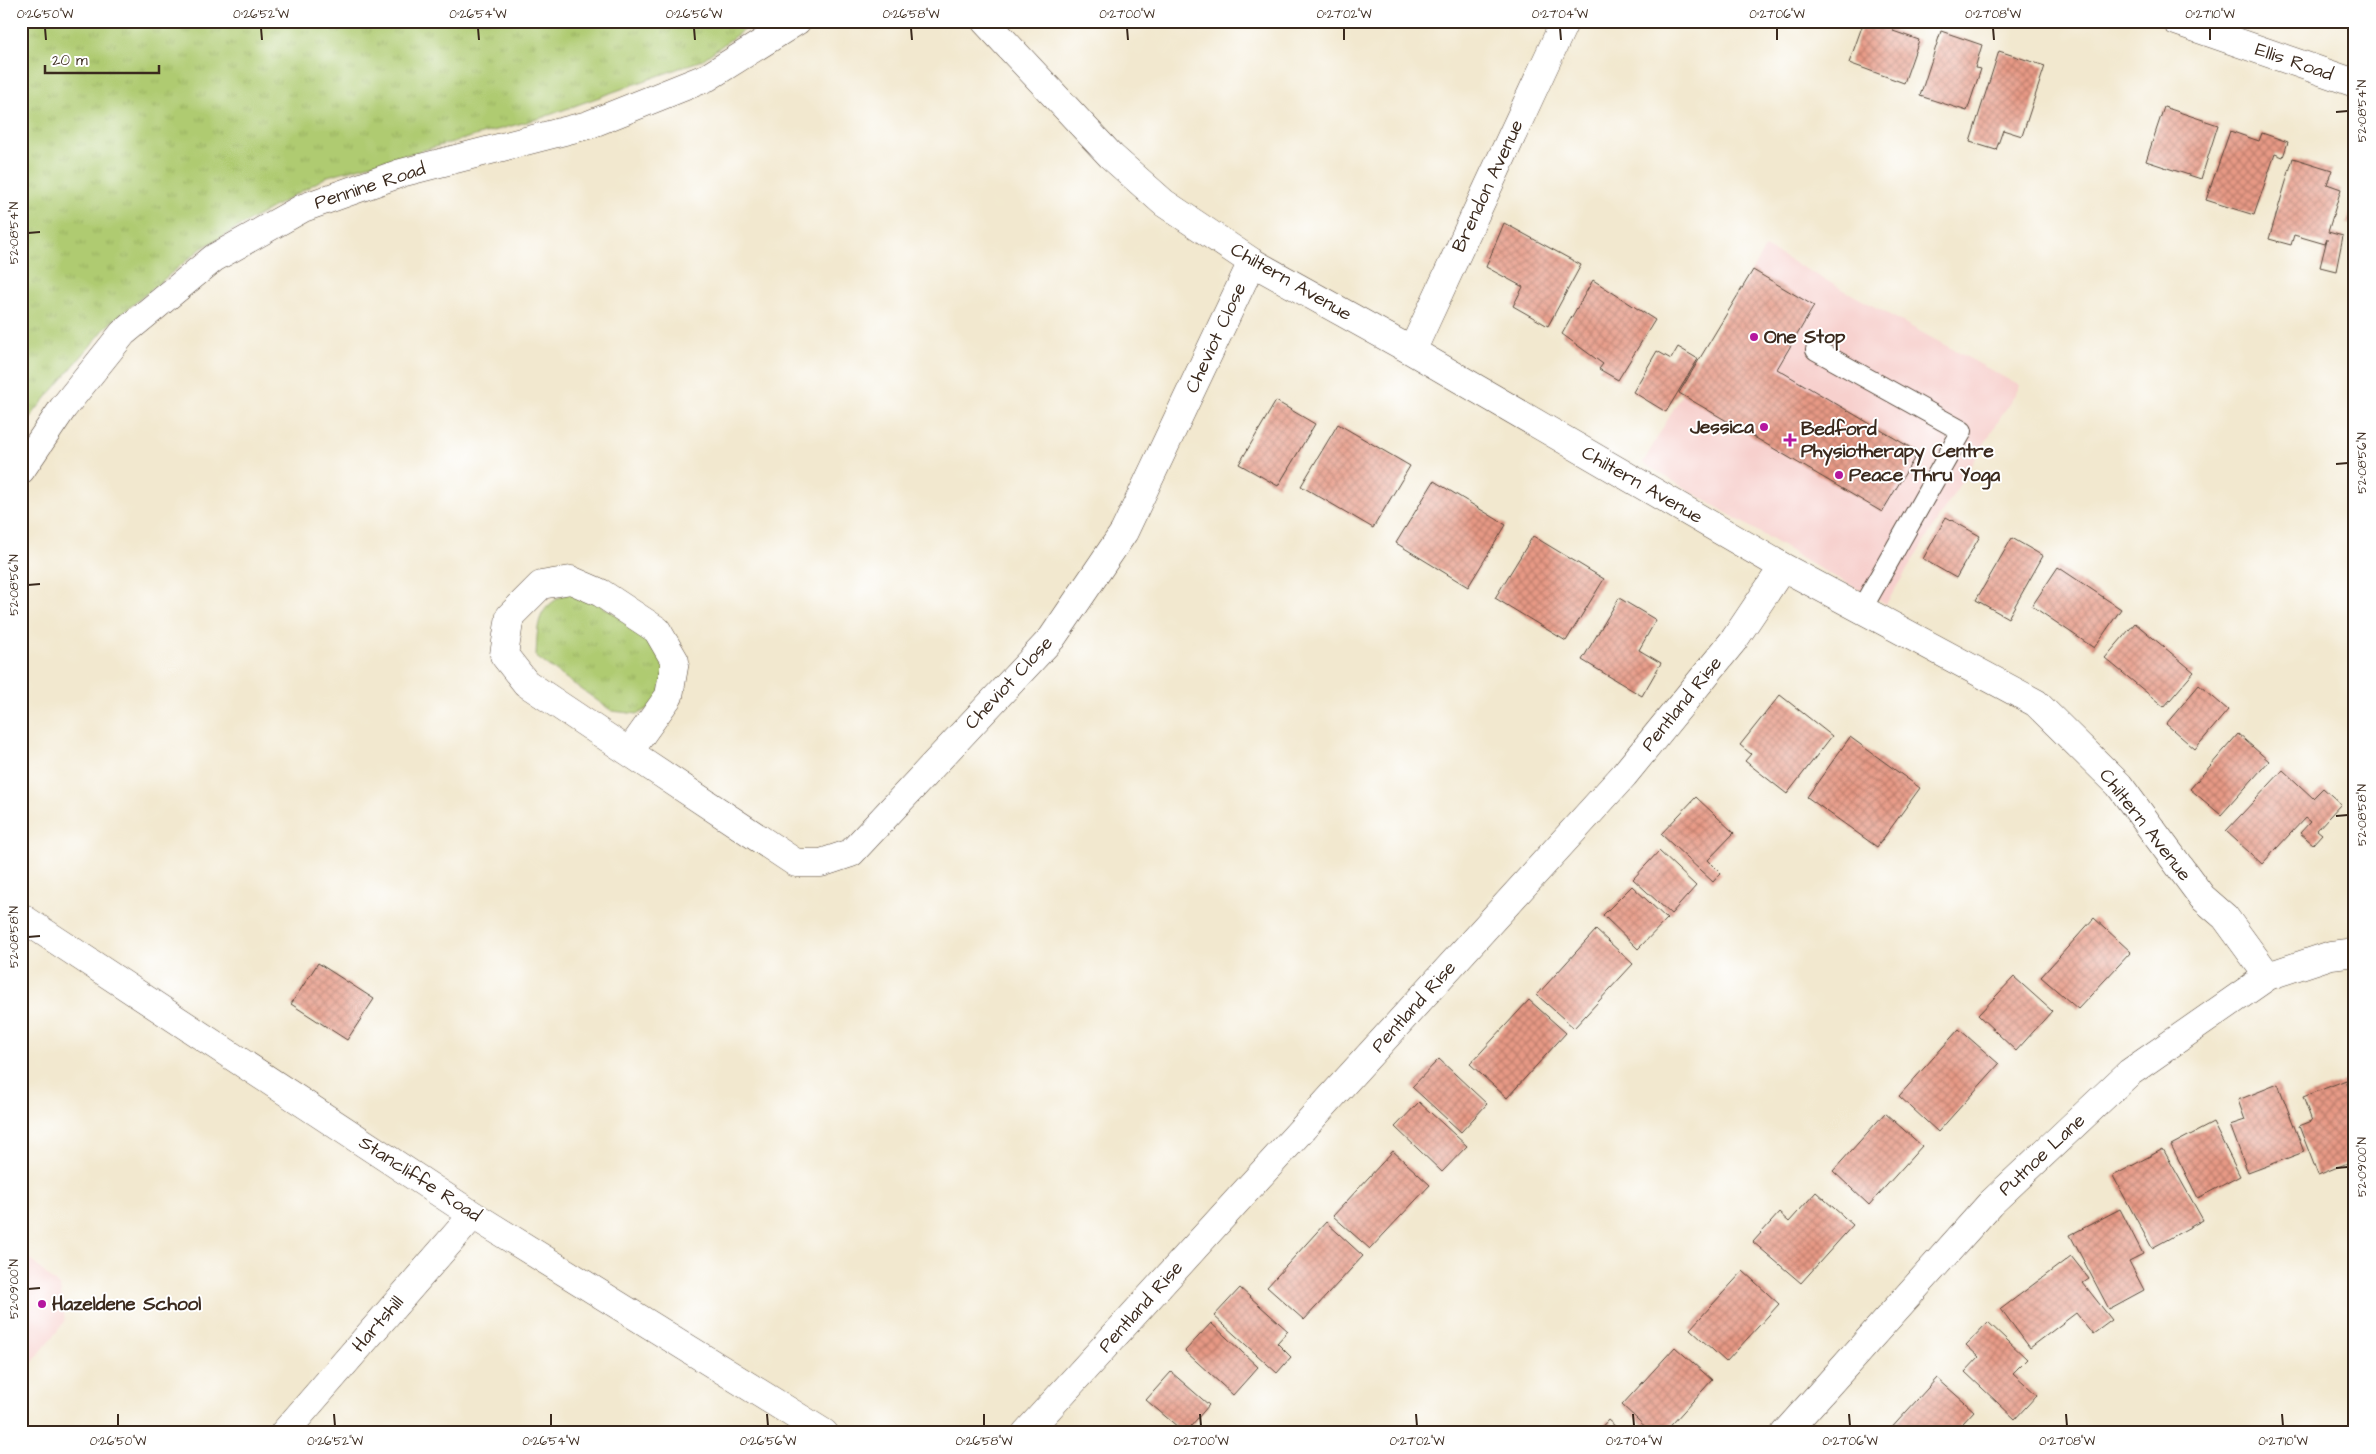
<svg xmlns="http://www.w3.org/2000/svg" width="2376" height="1454" viewBox="0 0 2376 1454" font-family="'Architects Daughter',sans-serif">
<style>
.built{fill:#f7d0cd}
.grass{fill:url(#grass-tufts);stroke:#757a48}
.building{fill:url(#building-cross-hatch)}
.lines{fill:none;stroke-linecap:round;stroke-linejoin:round}
.lane-casing{stroke:#564639;stroke-width:22}
.street-casing{stroke:#564639;stroke-width:29}
.secondary-casing{stroke:#564639;stroke-width:29}
.lane{stroke:#fff;stroke-width:20}
.street{stroke:#fff;stroke-width:28}
.secondary{stroke:#fff;stroke-width:28}
.ticks{fill:none;stroke:#3b2a1e;stroke-width:2}
.poi-dot{fill:#b5179e;stroke:#fff;stroke-width:2}
.labels{text-anchor:middle;dominant-baseline:central;stroke-width:4;stroke-linejoin:round;paint-order:stroke}
.street-label{font-size:19px;fill:#3b2a1e;stroke:#fff}
.poi-label{font-size:19px;font-weight:bold;fill:#3b2a1e;stroke:#fff;text-anchor:start}
.neatline{fill:none;stroke:#3b2a1e;stroke-width:2}
.ticks-label{font-size:12px;text-anchor:middle;fill:#3b2a1e}
</style>
<defs>
<pattern id="grass-tufts" width="24" height="20" patternUnits="userSpaceOnUse" patternTransform="scale(1.25)"><rect width="24" height="20" fill="#afcb71"/><path d="M3 7l-1-3M5 7V3M7 7l1-3M15 17l-1-3M17 17v-4M19 17l1-3" fill="none" stroke="#97ae61"/></pattern>
<pattern id="building-cross-hatch" width="8" height="8" patternUnits="userSpaceOnUse" patternTransform="scale(1.25)"><rect width="8" height="8" fill="#e79985"/><path d="M0 0l8 8M0 8l8-8" fill="none" stroke="#bc7d6c"/></pattern>
</defs>
<rect width="100%" height="100%" fill="#fff"/>
<filter id="ink" filterUnits="userSpaceOnUse"><feTurbulence type="fractalNoise" baseFrequency=".02" numOctaves="2"/><feDisplacementMap in="SourceGraphic" scale="10" xChannelSelector="R" yChannelSelector="G"/><feConvolveMatrix kernelMatrix="1 2 1 2 8 2 1 2 1" color-interpolation-filters="sRGB"/></filter>
<filter id="wash" filterUnits="userSpaceOnUse"><feTurbulence type="fractalNoise" baseFrequency=".0096" numOctaves="4" result="noise"/><feDisplacementMap in="SourceGraphic" scale="20" xChannelSelector="R" yChannelSelector="G"/><feGaussianBlur stdDeviation="1.12" result="paint"/><feColorMatrix in="noise" values="0 0 0 0 0 0 0 0 0 0 0 0 0 0 0 0 0 1.4 0 .05"/><feComposite in="paint" operator="in"/></filter>
<g filter="url(#wash)">
<rect width="100%" height="100%" fill="#f2e8cf"/>
<!-- built -->
<path class="built" d="M1765 247 2020 386 1886 604 1824 571 1643 463Z
M21 1251 60 1287 65 1321 21 1377Z"/>
<!-- grass -->
<path class="grass" d="M21 21H756L702 60 541 118 328 176 202 248 108 325 35 411 21 434Z
M575 589 668 647 659 702 638 714 612 711 536 657C538 617 536 608 575 589Z"/>
<g id="blocks">
<!-- building -->
<path class="building" d="M1864 21H1896L1893 31 1919 40 1904 83 1849 63Z
M1941 31 1982 45 1975 68 1981 69 1967 111 1920 96Z
M1999 51 2045 66 2022 136 2003 130 1996 150 1970 142Z
M2164 107 2218 125 2201 179 2146 161Z
M2230 131 2259 141 2262 133 2288 142 2283 157 2275 154 2254 215 2206 200Z
M2293 158 2332 170 2327 184 2341 189 2328 232 2343 236 2336 271 2320 267 2327 239 2325 244 2294 235 2291 245 2269 239Z
M2354 200H2355V225L2347 223Z
M1504 223 1581 265 1548 326 1513 306 1523 287 1486 267Z
M1753 270 1814 306 1777 369 1918 452 1882 512 1679 393Z
M1593 280 1655 320 1618 380 1599 369 1603 364 1562 334Z
M1678 347 1698 359 1666 412 1633 392 1657 351 1671 359Z
M1276 401 1315 424 1278 486 1239 464Z
M1338 424 1410 466 1373 528 1301 486Z
M1434 481 1506 525 1468 587 1396 543Z
M1946 517 1980 536 1956 578 1923 559Z
M1533 536 1604 579 1566 641 1495 598Z
M2012 538 2043 556 2008 618 1976 600Z
M2058 567 2121 609 2094 648 2032 606Z
M1619 598 1656 620 1639 650 1661 663 1642 696 1582 660Z
M2135 623 2194 672 2164 707 2105 658Z
M2199 685 2228 710 2195 749 2166 724Z
M1780 695 1832 736 1787 794 1745 761 1751 754 1740 745Z
M2238 734 2269 761 2221 815 2190 789Z
M1850 737 1920 788 1877 847 1807 797Z
M2283 770 2313 798 2323 788 2341 804 2317 830 2322 834 2313 844 2300 833 2310 822 2305 818 2262 864 2226 831Z
M1696 797 1734 833 1708 860 1721 873 1713 882 1661 834Z
M2351 801H2355V866H2353Z
M1659 851 1696 886 1671 914 1633 879Z
M1632 886 1667 919 1638 949 1603 915Z
M2094 918 2131 952 2078 1009 2041 977Z
M1596 930 1633 964 1574 1028 1537 995Z
M318 963 374 999 347 1040 291 1004Z
M2014 977 2052 1011 2016 1051 1978 1015Z
M1529 1000 1566 1033 1507 1098 1470 1064Z
M1959 1029 1999 1064 1938 1132 1899 1096Z
M1439 1059 1487 1104 1461 1132 1412 1087Z
M2346 1080 2355 1103V1160L2318 1175 2299 1126 2312 1121 2303 1097Z
M2278 1084 2304 1152 2248 1173 2230 1125 2245 1120 2238 1100Z
M1419 1102 1467 1146 1442 1172 1395 1127Z
M1885 1113 1922 1146 1869 1205 1833 1171Z
M2213 1123 2240 1176 2198 1198 2171 1145Z
M2163 1149 2203 1220 2152 1248 2113 1176Z
M1393 1151 1430 1185 1370 1249 1333 1216Z
M1816 1192 1853 1225 1801 1283 1753 1242 1779 1213 1789 1222Z
M2120 1209 2143 1254 2129 1261 2144 1290 2109 1309 2070 1235Z
M1326 1222 1363 1256 1304 1320 1267 1287Z
M2071 1256 2089 1279 2083 1283 2112 1320 2093 1334 2076 1313 2030 1348 2001 1309Z
M1743 1271 1779 1304 1726 1362 1690 1329Z
M1240 1288 1288 1331 1277 1343 1291 1357 1277 1373 1214 1316Z
M1988 1322 2027 1359 2013 1373 2037 1395 2015 1419 1965 1372 1979 1357 1966 1345Z
M1211 1323 1258 1367 1233 1395 1185 1351Z
M1675 1347 1712 1380 1664 1433H1652L1622 1405Z
M1171 1372 1209 1405 1185 1433 1146 1400Z
M1937 1378 1974 1411 1954 1433H1887Z
M1608 1420 1623 1433H1596Z"/>
</g>
</g>
<g filter="url(#ink)">
<use href="#blocks" fill-opacity="0" stroke="#564639" stroke-width="1"/>
<g class="lines">
<!-- lane casing -->
<g class="lane-casing">
<path id="lane" d="M1816 350 1962 431 1861 610"/>
</g>
<!-- street casing -->
<g class="street-casing">
<path id="street" d="M985 21 1111 156 1164 203 1252 262 1412 351 1783 567 2036 703 2119 785 2202 897 2225 917 2268 976
M2176 21 2355 83
M1412 351 1565 21
M21 470 63 408 123 333 214 258 303 208 401 173 588 125 708 77 797 21
M571 580 601 593 657 630 675 661 669 696 629 752 526 683 504 655 510 616 541 585Z
M629 752 796 863H821L851 853 1052 638 1124 532 1252 262
M21 917 473 1215 824 1433
M284 1433 473 1215
M1026 1433 1624 775 1734 640 1783 567"/>
</g>
<!-- secondary casing -->
<g class="secondary-casing">
<path id="secondary" d="M1785 1433 1990 1204 2129 1073 2268 976 2331 955 2355 952"/>
</g>
<!-- lane -->
<use href="#lane" class="lane"/>
<!-- street -->
<use href="#street" class="street"/>
<!-- secondary -->
<use href="#secondary" class="secondary"/>
</g>
</g>
<!-- ticks -->
<path class="ticks" d="M45 28 46 40M261 28 262 40M478 28 479 40M694 28 695 40M911 28 912 40M1127 28 1128 40M1344 28V40M1560 28 1561 40M1777 28V40M1993 28 1994 40M2210 28V40M2336 112 2348 111M28 233 40 232M2336 464 2348 463M28 585 40 584M2336 816 2348 815M28 937 40 936M2336 1168 2348 1167M28 1289 40 1288M118 1414V1426M334 1414 335 1426M551 1414V1426M767 1414 768 1426M984 1414V1426M1200 1414 1201 1426M1416 1414 1417 1426M1633 1414 1634 1426M1849 1414 1850 1426M2066 1414 2067 1426M2282 1414 2283 1426"/>
<!-- markers -->
<g class="poi-dot">
<circle cx="1754" cy="337" r="5"/>
<circle cx="1764" cy="427" r="5"/>
<path d="M1787.5 432.5h5v5h5v5h-5v5h-5v-5h-5v-5h5z"/>
<circle cx="1839" cy="475" r="5"/>
<circle cx="42" cy="1304" r="5"/>
</g>
<g class="labels">
<!-- street labels -->
<g class="street-label">
<text transform="translate(2294 62) rotate(19)">Ellis Road</text>
<text transform="translate(370 186) rotate(-18)">Pennine Road</text>
<text transform="translate(1488 186) rotate(-65)">Brendon Avenue</text>
<text transform="translate(1291 282) rotate(30)">Chiltern Avenue</text>
<text transform="translate(1216 338) rotate(-65)">Cheviot Close</text>
<text transform="translate(1642 485) rotate(30)">Chiltern Avenue</text>
<text transform="translate(1009 683) rotate(-47)">Cheviot Close</text>
<text transform="translate(1682 704) rotate(-51)">Pentland Rise</text>
<text transform="translate(2145 825) rotate(52)">Chiltern Avenue</text>
<text transform="translate(1414 1007) rotate(-48)">Pentland Rise</text>
<text transform="translate(2042 1155) rotate(-43)">Putnoe Lane</text>
<text transform="translate(420 1179) rotate(33)">Stancliffe Road</text>
<text transform="translate(1141 1307) rotate(-48)">Pentland Rise</text>
<text transform="translate(378 1324) rotate(-49)">Hartshill</text>
</g>
<!-- poi labels -->
<g class="poi-label">
<text x="1764" y="337">One Stop</text>
<text x="1754" y="427" text-anchor="end">Jessica</text>
<text x="1801" y="429">Bedford<tspan x="1801" dy="22">Physiotherapy Centre</tspan></text>
<text x="1849" y="475">Peace Thru Yoga</text>
<text x="52" y="1304">Hazeldene School</text>
</g>
</g>
<!-- margin -->
<rect width="2376" height="1454" fill="none" stroke="#fff" stroke-width="55"/>
<!-- scale -->
<path d="M45 65v8h114v-8" fill="none" stroke="#3b2a1e" stroke-width="2.5"/>
<text x="52" y="65" font-size="15" fill="#3b2a1e" stroke="#ffffff" stroke-width="4" paint-order="stroke">20 m</text>
<rect x="28" y="28" width="2320" height="1398" class="neatline"/>
<g class="ticks-label">
<text x="45" y="18">0°26'50"W</text>
<text x="261" y="18">0°26'52"W</text>
<text x="478" y="18">0°26'54"W</text>
<text x="694" y="18">0°26'56"W</text>
<text x="911" y="18">0°26'58"W</text>
<text x="1127" y="18">0°27'00"W</text>
<text x="1344" y="18">0°27'02"W</text>
<text x="1560" y="18">0°27'04"W</text>
<text x="1777" y="18">0°27'06"W</text>
<text x="1993" y="18">0°27'08"W</text>
<text x="2210" y="18">0°27'10"W</text>
<text transform="translate(2362 111) rotate(-90)" y="4">52°08'54"N</text>
<text transform="translate(14 233) rotate(-90)" y="4">52°08'54"N</text>
<text transform="translate(2362 463) rotate(-90)" y="4">52°08'56"N</text>
<text transform="translate(14 585) rotate(-90)" y="4">52°08'56"N</text>
<text transform="translate(2362 815) rotate(-90)" y="4">52°08'58"N</text>
<text transform="translate(14 937) rotate(-90)" y="4">52°08'58"N</text>
<text transform="translate(2362 1167) rotate(-90)" y="4">52°09'00"N</text>
<text transform="translate(14 1289) rotate(-90)" y="4">52°09'00"N</text>
<text x="118" y="1445">0°26'50"W</text>
<text x="335" y="1445">0°26'52"W</text>
<text x="551" y="1445">0°26'54"W</text>
<text x="768" y="1445">0°26'56"W</text>
<text x="984" y="1445">0°26'58"W</text>
<text x="1201" y="1445">0°27'00"W</text>
<text x="1417" y="1445">0°27'02"W</text>
<text x="1634" y="1445">0°27'04"W</text>
<text x="1850" y="1445">0°27'06"W</text>
<text x="2067" y="1445">0°27'08"W</text>
<text x="2283" y="1445">0°27'10"W</text>
</g>
</svg>
